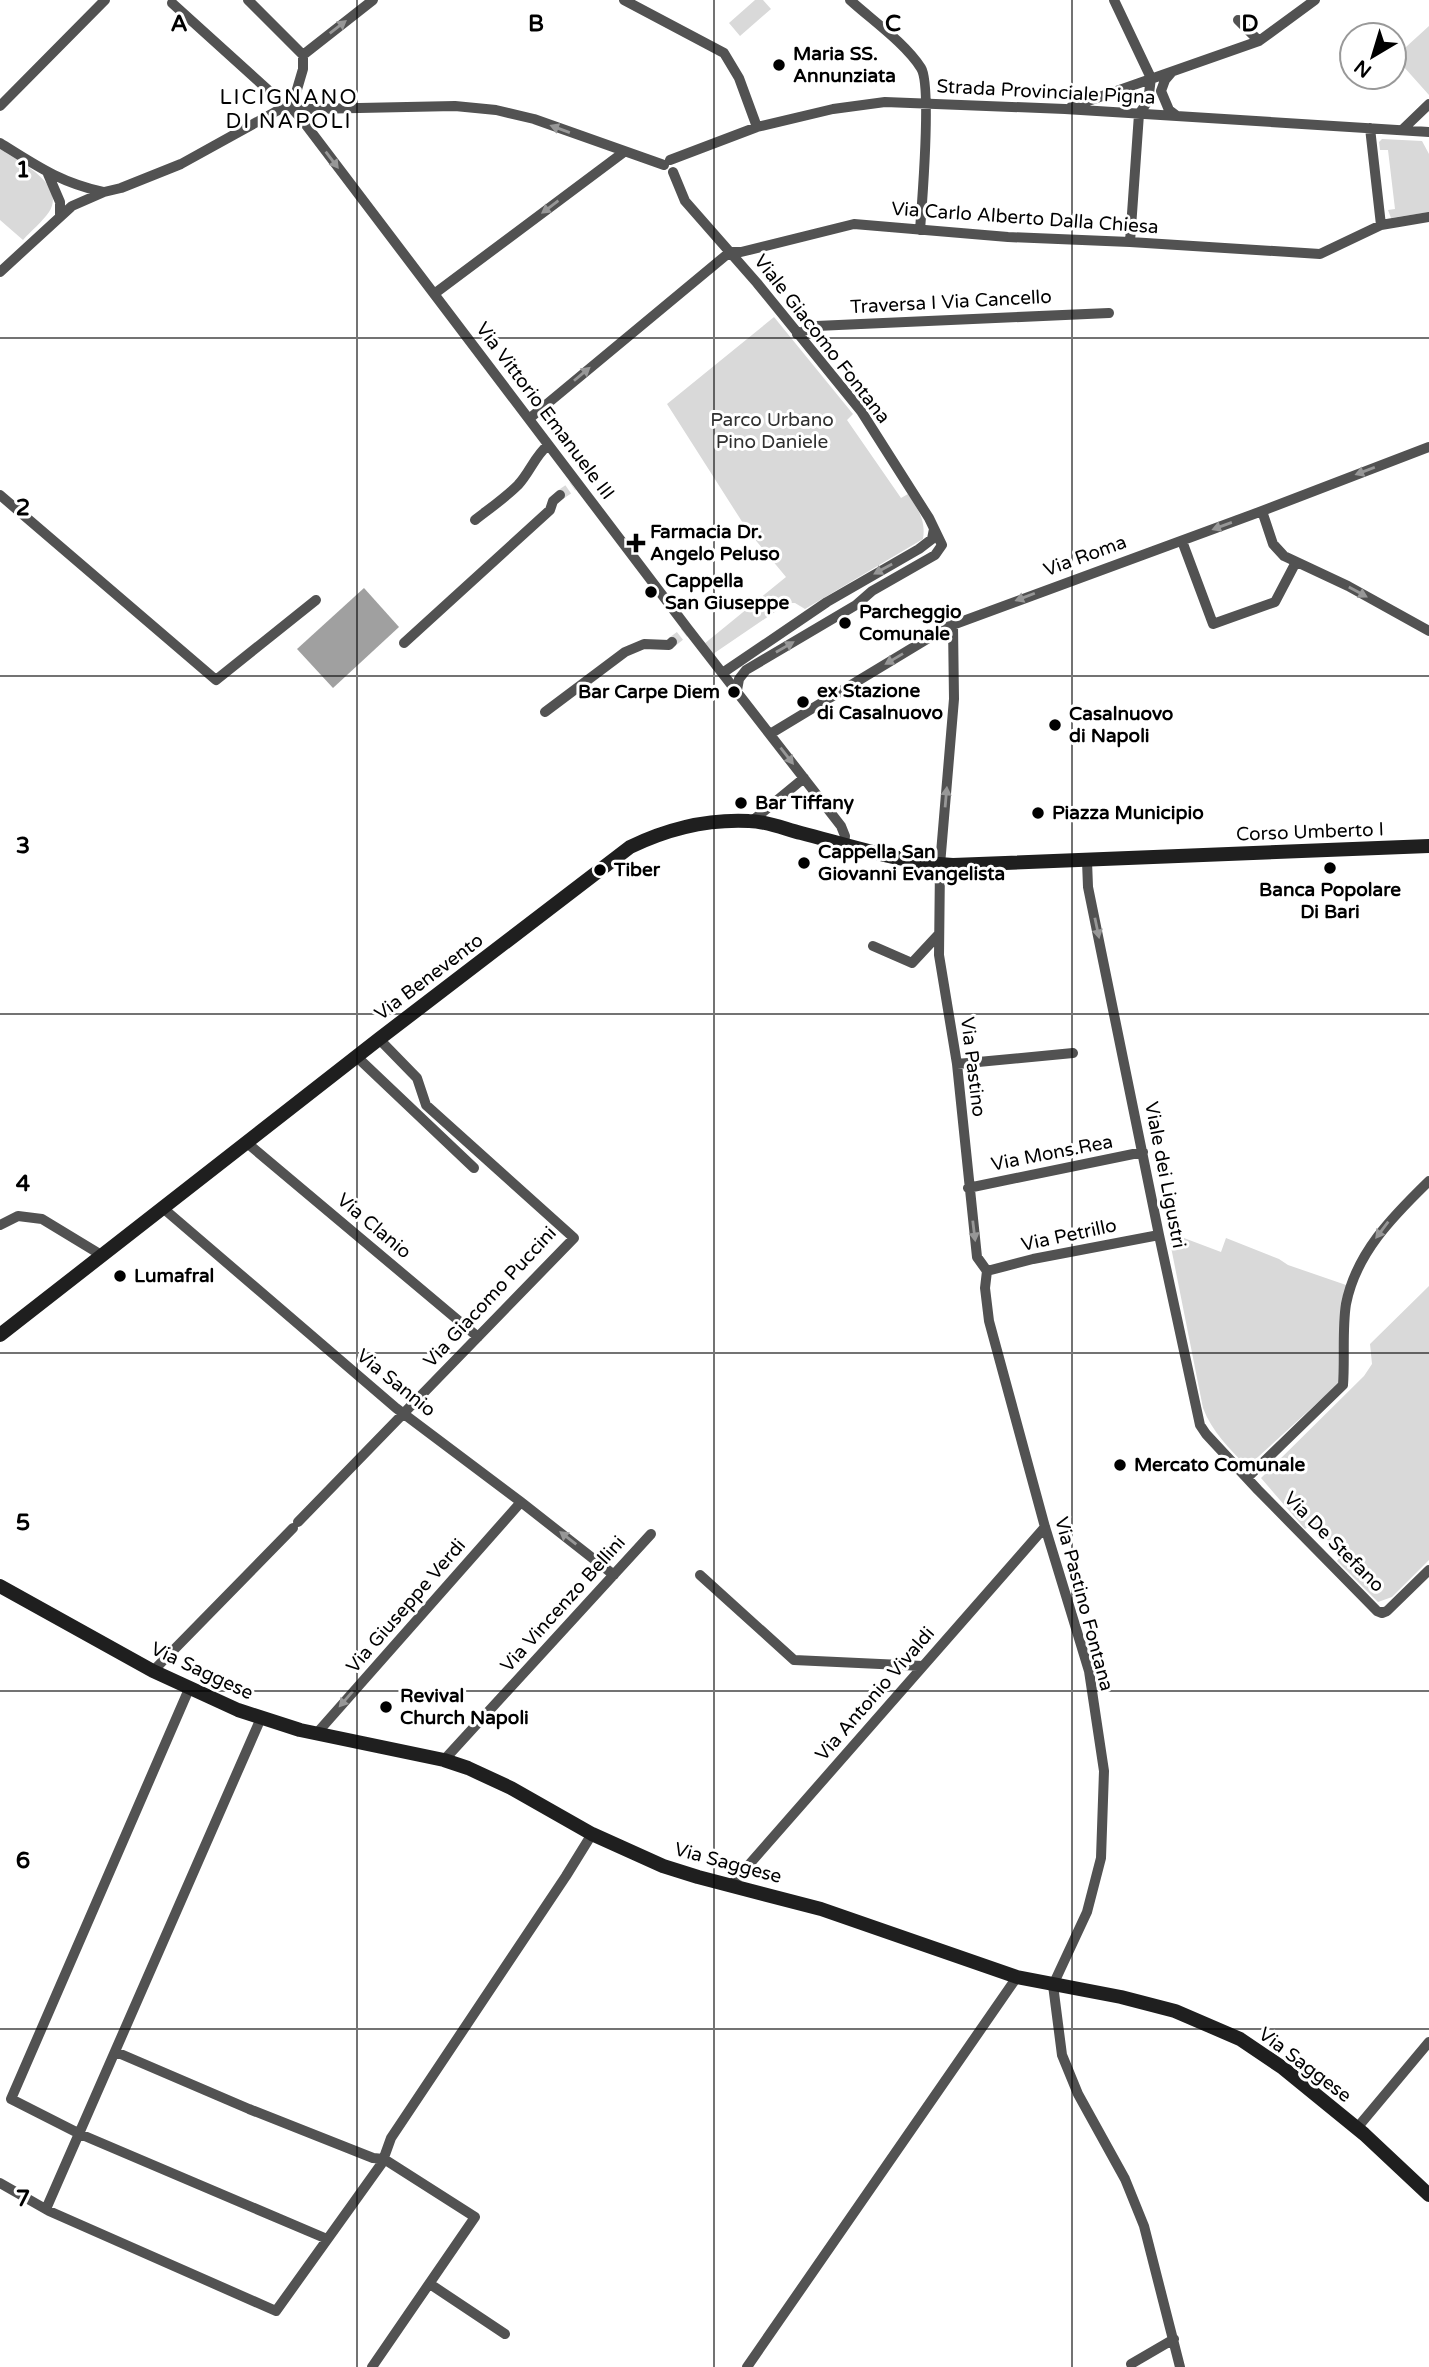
<svg xmlns="http://www.w3.org/2000/svg" width="1429" height="2367" viewBox="0 0 1429 2367" font-family="'Varela Round',sans-serif">
<style>
.green{fill:#d9d9d9}
.water{fill:#a0a0a0}
.lines{fill:none;stroke-linecap:round;stroke-linejoin:round}
.minor-tunnel{stroke:#d9d9d9;stroke-width:10;stroke-dasharray:10 5;stroke-linecap:butt}
.minor{stroke:#525252;stroke-width:10}
.secondary{stroke:#1f1f1f;stroke-width:14}
.oneway{fill:#979797}
.grid{fill:none;stroke:#000;stroke-width:2;stroke-opacity:0.55}
.poi-dot{fill:#000;stroke:#fff;stroke-width:2.5}
.labels{text-anchor:middle;dominant-baseline:central;stroke-width:6;stroke-linejoin:round;paint-order:stroke}
.poi-label{font-size:19px;font-weight:bold;fill:#000;stroke:#fff;text-anchor:start}
.street-label{font-size:19px;fill:#000;stroke:#fff}
.park-label{font-size:19px;fill:#303030;stroke:#fff}
.neighbourhood-label{font-size:21px;letter-spacing:2px;fill:#000;stroke:#fff}
.grid-label{font-size:23px;text-anchor:middle;font-weight:bold;fill:#000;stroke:#fff;stroke-width:6;stroke-linejoin:round;paint-order:stroke}
</style>
<rect width="100%" height="100%" fill="#fff"/>
<!-- green -->
<path class="green" d="M755 0H763L771 9 740 36 729 23Z
M1429 26V95L1395 57Z
M1382 139 1422 141 1429 154V212L1391 218 1388 210 1395 209 1388 150H1380L1379 142Z
M0 149C18 161 67 184 49 212 42 222 31 231 23 240L0 220Z
M774 317 853 414 847 420 901 498 908 494C918 510 926 519 923 539L805 609 795 603H788L713 654 704 644 786 577 748 531 667 404Z
M1168 1232 1221 1252 1226 1238 1279 1259 1288 1265 1349 1286 1339 1383 1247 1467C1230 1449 1212 1432 1203 1408Z
M1429 1286V1560L1392 1597 1378 1602 1337 1561 1342 1554 1311 1524 1305 1529 1261 1478 1364 1376 1372 1364 1370 1344Z"/>
<!-- water -->
<path class="water" d="M364 588 399 627 333 688 297 649Z"/>
<g class="lines">
<!-- minor-tunnel -->
<path class="minor-tunnel" d="M560 495 573 486
M672 642 685 632"/>
<!-- minor -->
<path class="minor" d="M248 0 303 55V69L293 103 290 106
M624 0 724 53 739 78 757 127
M850 0C872 20 905 43 921 68 932 85 922 203 920 230
M1114 0 1151 78
M172 3 278 99 290 106 303 121 688 629 841 826 845 836 844 844
M1238 20 1259 41
M303 55 373 0
M1171 73 1165 80 1161 91 1169 110 1177 116
M0 106 105 0
M1071 107 1259 41 1315 0
M1139 114 1148 101 1151 78
M1370 128 1381 225
M1402 130 1429 104
M0 143C37 166 59 182 103 192
M670 160 757 127 833 109 885 102 1065 109 1429 132
M673 172 685 201 757 283 861 411 929 518 942 545 935 555 872 591 856 605 746 670 739 679 737 690
M48 174 60 202V215
M1130 242 1139 114
M730 252H741L854 224 1008 237 1130 242 1320 254 1381 225 1429 217
M0 272 72 206 104 192 121 188 181 164 284 107 311 109 455 106 496 110 534 119 664 165
M434 294 624 152
M797 334 816 326 1109 313
M530 418 730 252
M0 495 216 680 316 600
M1262 511 1273 544 1284 556 1348 586 1429 631
M475 520C489 509 505 498 518 485 530 472 535 456 548 445
M1182 541 1213 624 1275 602 1296 562
M953 625 954 699 940 865 939 955 957 1064 977 1257 987 1271
M404 643 550 510 553 501 560 495
M724 672 827 602 919 549 932 539 934 529
M545 712 625 652 644 644 669 645 672 642
M770 734 947 627 1262 511 1429 447
M752 821 804 778
M1087 861 1088 887 1159 1235 1200 1425 1206 1434 1258 1490 1377 1611 1382 1613 1387 1611 1429 1570
M873 946 912 963 939 934
M357 1057 474 1168
M957 1064 1073 1053
M247 1143 478 1337
M968 1188 1143 1152
M164 1209 396 1408 521 1502 614 1575
M0 1225 18 1216 42 1219 103 1256
M987 1271 985 1288 989 1321 1045 1527 1089 1671 1104 1771 1101 1858 1087 1912 1053 1985 1062 2055 1078 2094 1125 2179 1144 2226 1180 2367
M987 1271 1033 1259 1159 1235
M1247 1478 1343 1385C1345 1360 1342 1329 1346 1304 1356 1253 1393 1216 1429 1181
M298 1522 574 1238 426 1105 417 1078 379 1039
M700 1575 794 1660 923 1666
M153 1671 293 1528
M189 1689 11 2099 80 2134 327 2239
M317 1733 521 1502
M444 1760 651 1534
M732 1884 1045 1527
M116 2052 249 2109 373 2158 384 2159 475 2217 372 2367
M1357 2128 1429 2042
M0 2183 49 2211 276 2311 382 2163 391 2138 566 1876 592 1834
M46 2209 261 1718
M430 2284 505 2334
M1131 2364 1174 2339
M747 2367 1017 1977"/>
<!-- secondary -->
<path class="secondary" d="M0 1335 379 1039 630 847C667 829 708 819 749 821 766 821 785 829 801 833 851 846 902 863 953 865L1429 846
M0 1586 153 1671 238 1710 300 1730 444 1760 468 1768 511 1788 592 1834 663 1866 698 1877 821 1909 1017 1977 1121 1997 1175 2011 1240 2039 1283 2068 1364 2134 1429 2195"/>
</g>
<!-- one-way arrows -->
<defs><path id="oneway-solid" d="M-6-.8H1V-3.2L6.5 0L1 3.2V.8H-6Z" transform="scale(1.75)"/></defs>
<g class="oneway">
<use href="#oneway-solid" transform="translate(338 27) rotate(-38)"/>
<use href="#oneway-solid" transform="translate(560 129) rotate(-160)"/>
<use href="#oneway-solid" transform="translate(332 160) rotate(53)"/>
<use href="#oneway-solid" transform="translate(550 207) rotate(143)"/>
<use href="#oneway-solid" transform="translate(582 374) rotate(-40)"/>
<use href="#oneway-solid" transform="translate(1365 471) rotate(159)"/>
<use href="#oneway-solid" transform="translate(1222 526) rotate(160)"/>
<use href="#oneway-solid" transform="translate(883 569) rotate(151)"/>
<use href="#oneway-solid" transform="translate(1358 592) rotate(29)"/>
<use href="#oneway-solid" transform="translate(1025 597) rotate(159)"/>
<use href="#oneway-solid" transform="translate(785 647) rotate(-30)"/>
<use href="#oneway-solid" transform="translate(894 659) rotate(149)"/>
<use href="#oneway-solid" transform="translate(787 756) rotate(52)"/>
<use href="#oneway-solid" transform="translate(946 797) rotate(-85)"/>
<use href="#oneway-solid" transform="translate(1097 928) rotate(78)"/>
<use href="#oneway-solid" transform="translate(1382 1230) rotate(127)"/>
<use href="#oneway-solid" transform="translate(974 1231) rotate(83)"/>
<use href="#oneway-solid" transform="translate(568 1538) rotate(-142)"/>
<use href="#oneway-solid" transform="translate(346 1699) rotate(131)"/>
</g>
<!-- grid -->
<path class="grid" d="M357 0V2367M714 0V2367M1072 0V2367M0 338H1429M0 676H1429M0 1014H1429M0 1353H1429M0 1691H1429M0 2029H1429"/>
<!-- markers -->
<g class="poi-dot">
<circle cx="779" cy="65" r="7"/>
<path d="M632.5 532.5h7v7h7v7h-7v7h-7v-7h-7v-7h7z"/>
<circle cx="651" cy="592" r="7"/>
<circle cx="845" cy="623" r="7"/>
<circle cx="734" cy="692" r="7"/>
<circle cx="803" cy="702" r="7"/>
<circle cx="1055" cy="725" r="7"/>
<circle cx="741" cy="803" r="7"/>
<circle cx="1038" cy="813" r="7"/>
<circle cx="804" cy="863" r="7"/>
<circle cx="1330" cy="868" r="7"/>
<circle cx="600" cy="870" r="7"/>
<circle cx="120" cy="1276" r="7"/>
<circle cx="1120" cy="1465" r="7"/>
<circle cx="386" cy="1707" r="7"/>
</g>
<g class="labels">
<!-- poi labels -->
<g class="poi-label">
<text x="793" y="54">Maria SS.<tspan x="793" dy="22">Annunziata</tspan></text>
<text x="650" y="532">Farmacia Dr.<tspan x="650" dy="22">Angelo Peluso</tspan></text>
<text x="665" y="581">Cappella<tspan x="665" dy="22">San Giuseppe</tspan></text>
<text x="859" y="612">Parcheggio<tspan x="859" dy="22">Comunale</tspan></text>
<text x="817" y="691">ex Stazione<tspan x="817" dy="22">di Casalnuovo</tspan></text>
<text x="720" y="692" text-anchor="end">Bar Carpe Diem</text>
<text x="1069" y="714">Casalnuovo<tspan x="1069" dy="22">di Napoli</tspan></text>
<text x="755" y="803">Bar Tiffany</text>
<text x="1052" y="813">Piazza Municipio</text>
<text x="818" y="852">Cappella San<tspan x="818" dy="22">Giovanni Evangelista</tspan></text>
<text x="614" y="870">Tiber</text>
<text x="1330" y="890" text-anchor="middle">Banca Popolare<tspan x="1330" dy="22">Di Bari</tspan></text>
<text x="134" y="1276">Lumafral</text>
<text x="1134" y="1465">Mercato Comunale</text>
<text x="400" y="1696">Revival<tspan x="400" dy="22">Church Napoli</tspan></text>
</g>
<!-- street labels -->
<g class="street-label">
<text transform="translate(1046 92) rotate(3)">Strada Provinciale Pigna</text>
<text transform="translate(1025 218) rotate(4)">Via Carlo Alberto Dalla Chiesa</text>
<text transform="translate(951 302) rotate(-3)">Traversa I Via Cancello</text>
<text transform="translate(822 339) rotate(52)">Viale Giacomo Fontana</text>
<text transform="translate(545 411) rotate(53)">Via Vittorio Emanuele III</text>
<text transform="translate(1085 556) rotate(-20)">Via Roma</text>
<text transform="translate(1310 832) rotate(-2)">Corso Umberto I</text>
<text transform="translate(429 977) rotate(-37)">Via Benevento</text>
<text transform="translate(973 1067) rotate(83)">Via Pastino</text>
<text transform="translate(1052 1153) rotate(-11)">Via Mons.Rea</text>
<text transform="translate(1165 1175) rotate(79)">Viale dei Ligustri</text>
<text transform="translate(374 1226) rotate(40)">Via Clanio</text>
<text transform="translate(1069 1235) rotate(-12)">Via Petrillo</text>
<text transform="translate(490 1297) rotate(-47)">Via Giacomo Puccini</text>
<text transform="translate(396 1383) rotate(39)">Via Sannio</text>
<text transform="translate(1334 1542) rotate(45)">Via De Stefano</text>
<text transform="translate(563 1604) rotate(-48)">Via Vincenzo Bellini</text>
<text transform="translate(1084 1604) rotate(75)">Via Pastino Fontana</text>
<text transform="translate(406 1606) rotate(-49)">Via Giuseppe Verdi</text>
<text transform="translate(202 1671) rotate(25)">Via Saggese</text>
<text transform="translate(875 1694) rotate(-49)">Via Antonio Vivaldi</text>
<text transform="translate(728 1863) rotate(15)">Via Saggese</text>
<text transform="translate(1305 2065) rotate(37)">Via Saggese</text>
</g>
<!-- park labels -->
<g class="park-label">
<text x="772" y="420">Parco Urbano<tspan x="772" dy="22">Pino Daniele</tspan></text>
</g>
<!-- neighbourhood labels -->
<g class="neighbourhood-label">
<text x="289" y="97">LICIGNANO<tspan x="289" dy="24">DI NAPOLI</tspan></text>
</g>
</g>
<g class="grid-label">
<text x="179" y="31">A</text>
<text x="536" y="31">B</text>
<text x="893" y="31">C</text>
<text x="1250" y="31">D</text>
<text x="23" y="177">1</text>
<text x="23" y="515">2</text>
<text x="23" y="853">3</text>
<text x="23" y="1191">4</text>
<text x="23" y="1530">5</text>
<text x="23" y="1868">6</text>
<text x="23" y="2206">7</text>
</g>
<!-- north arrow -->
<g transform="translate(1373 56) rotate(218)"><circle r="33" fill="#ffffff" stroke="#999999" stroke-width="2"/>
<path d="M0-5L12 26L0 18L-12 26Z" fill="#000000"/>
<text y="-10" font-size="19" font-weight="bold" text-anchor="middle" fill="#000000">N</text>
</g>
</svg>
